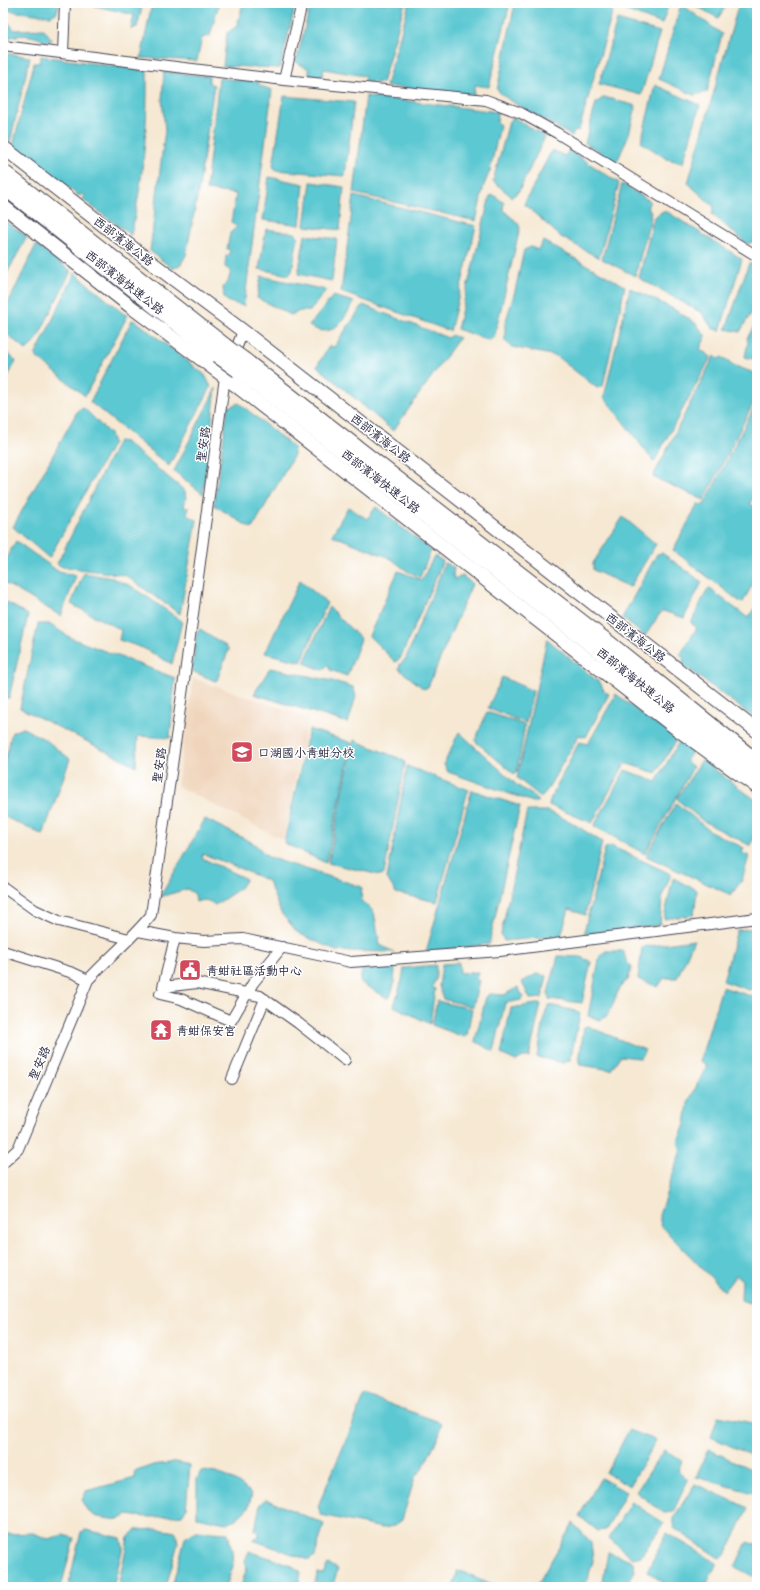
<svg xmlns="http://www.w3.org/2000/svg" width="760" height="1590" viewBox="0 0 760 1590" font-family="'Patrick Hand','LXGW WenKai TC',sans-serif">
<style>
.built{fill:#f0d5bc}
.water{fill:#5cc8d2;stroke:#3f7586}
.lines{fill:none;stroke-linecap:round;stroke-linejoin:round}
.minor-casing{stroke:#424052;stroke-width:12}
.major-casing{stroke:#424052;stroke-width:15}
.highway-casing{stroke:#424052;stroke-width:17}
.minor{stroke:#fff;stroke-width:10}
.major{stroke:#fff;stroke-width:13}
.highway{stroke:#fff;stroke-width:15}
.highway-bridge-casing{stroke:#424052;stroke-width:17;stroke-linecap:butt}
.highway-bridge{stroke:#fff;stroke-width:15}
.labels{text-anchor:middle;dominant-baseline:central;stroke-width:3;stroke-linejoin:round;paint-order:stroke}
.street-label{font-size:12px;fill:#22223b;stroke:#fff}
.poi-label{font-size:12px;fill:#22223b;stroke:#fff;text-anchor:start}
</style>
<rect width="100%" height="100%" fill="#fff"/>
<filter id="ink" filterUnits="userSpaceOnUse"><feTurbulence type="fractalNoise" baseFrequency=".025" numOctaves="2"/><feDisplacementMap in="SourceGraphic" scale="8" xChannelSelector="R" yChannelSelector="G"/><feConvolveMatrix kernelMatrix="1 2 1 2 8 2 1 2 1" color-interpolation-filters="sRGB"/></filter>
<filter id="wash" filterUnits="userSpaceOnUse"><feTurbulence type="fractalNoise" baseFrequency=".012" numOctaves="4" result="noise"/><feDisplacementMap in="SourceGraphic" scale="16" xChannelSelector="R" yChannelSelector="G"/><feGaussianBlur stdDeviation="0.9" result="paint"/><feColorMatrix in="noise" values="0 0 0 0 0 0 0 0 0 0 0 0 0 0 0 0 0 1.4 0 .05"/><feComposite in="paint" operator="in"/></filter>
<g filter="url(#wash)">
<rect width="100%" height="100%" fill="#f6e8d2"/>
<!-- built -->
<path class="built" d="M193 678 308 718 283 840 177 786Z"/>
<!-- water -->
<path class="water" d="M3 3H59L57 12 51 16 3 10Z
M83 3H143L137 27 131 29 134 15Z
M152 3H219L210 36 202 38 197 61 141 58Z
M243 3H296L280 68 223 66 227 33 237 26Z
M311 3H405L382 83 365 82 364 76 324 69 322 77 309 75V69L296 62Z
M409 3H510L489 87 475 85 474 95 386 86Z
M515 3H615L579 130 574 132 572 136 509 100 497 90Z
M623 3H669L662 24 622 9Z
M691 3H728L718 18Z
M739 3H757V232L755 241 747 244 712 214 714 207 688 183Z
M681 4 722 34 707 92 694 95 659 79Z
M617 20 660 32 641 95 599 84Z
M3 22 9 23 14 30 44 29 52 40 46 42C33 34 17 33 3 40Z
M3 53 30 57 10 142 3 137Z
M41 56 147 71C148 126 143 181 131 235L82 199 85 196 82 194 79 196 13 146 34 63H39Z
M164 72 209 76V83L214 85 199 188 186 255 181 264 173 269 150 251 165 130 162 99Z
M219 78 260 82 258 85 272 90 244 306 229 302 224 298 223 287 228 282 231 271 225 267 226 256 229 255 230 250 227 249 230 233 237 227 231 222 236 194 206 190Z
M655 85 700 105 683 163 667 159 641 142Z
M284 96 354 102 345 176 276 170 273 166Z
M366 96 498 112 497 122 500 125 490 171 484 185 476 221 354 193Z
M604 97 636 106 629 134 617 162 585 143 596 103Z
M513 117 545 137 519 191 512 197 493 181 509 122Z
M552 150 565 156 569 150 619 183 599 258 561 237 524 204Z
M269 177 304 184 300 225 263 220Z
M311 182 344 187 340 230 305 226Z
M622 184 650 201 647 208 651 211 650 215 651 217 635 276 602 259Z
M494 195 504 203 503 210 518 223 520 228 494 338 488 340 457 329 490 196Z
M354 196 476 226 450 331 341 292Z
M663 211 669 213 742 259 720 331 712 328 702 313 639 278 654 217Z
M3 219 27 237 3 280Z
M266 229 295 233 298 236 292 271 289 275 259 269Z
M305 235 337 239 332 281 298 274Z
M543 241 625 286 603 386 597 388 556 356 512 347 505 341V324L515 291 524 250 531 247 538 250Z
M36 245 71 271 36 341 26 350 3 331V314Z
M749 263 757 267V303L740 332 726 329Z
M75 273 124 314 128 315 85 396 35 356Z
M261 276 326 290 310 311H300L291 315 257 298Z
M630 288C652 298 674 308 694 322 699 325 701 332 706 336L700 349 711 357 654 462 604 397Z
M333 296 354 302C342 321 334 340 309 326Z
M363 305 448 338 451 335 459 338 393 431 317 366 329 346 334 347Z
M132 320 136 321 205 375 211 387 169 466 90 402Z
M757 321V360L745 357 748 342 747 338Z
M3 349 16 361 3 386Z
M714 356 719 359 721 357 729 361 730 364 757 374V396L704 500 653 477Z
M216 388 203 494 174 471Z
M757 402V490L750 504 757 507V576L743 602 739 601 673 550 698 504 704 505Z
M239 403 293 447 294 455 252 529 214 505 228 407Z
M84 408 110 434 113 443 49 558 13 527 78 410Z
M118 441 125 442 185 491 186 498 184 507 189 508 187 515 197 520 180 614 125 575 63 567 57 564Z
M348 507 367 519 376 507 432 551 430 553 420 577 407 571 390 558 332 535Z
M623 517 656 544 630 587 593 570V563Z
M16 541 59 572 76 576 61 616 3 582V564Z
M662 553 702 582 684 618 663 611 659 615 645 636 622 618 657 554Z
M434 556 443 561 400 659 395 662 369 636 398 571 422 580Z
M445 563 454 568 453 575 455 579 463 576 472 584 428 687 424 689 399 669 400 664 405 660Z
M84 573 112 578 131 586 182 621 172 664 143 648 119 640 121 630 71 604Z
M300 580 327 603 301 662 265 653Z
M710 589 748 618 757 604V720L682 664 684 659 680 655 697 628 691 623 707 590Z
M3 600 28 615 9 698H3Z
M329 607 361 639 347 676 330 670 328 665 323 670 304 663Z
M38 624H49L71 638 175 678 170 738 138 736 136 766 20 708Z
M200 629 222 643 229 649 217 680 215 681 192 671 197 632Z
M547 639 601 684 604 691 609 694 586 737 579 735 544 795 541 797 517 778Z
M270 668 337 682 353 687 356 696 348 723 254 694Z
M502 677 533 691 526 723 488 708Z
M616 694 650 721 663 728 676 741 656 773 625 763 592 823 549 805 551 798 579 742 588 744Z
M487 712 525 725 517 772 514 774 475 741Z
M23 728 46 740 70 759 43 835 3 816V769L12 732Z
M309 729 352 743 326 863 284 843Z
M459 732 518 786 534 796 538 802H533L448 772 444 764Z
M354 740 403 760 405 763 384 874 380 875 328 863Z
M679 742 692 752 686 761 693 767 645 854 594 826 625 770 656 782Z
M702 760 757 801V824L751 846 703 821 680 802 677 798Z
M407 766 469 790 467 794 437 902 396 893 387 878Z
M472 790 520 806 489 944 426 952Z
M676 803 710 831 744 848 742 853 749 856 742 880 731 895 646 856Z
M527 811H547L571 822 602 842 585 915 569 909 561 936 504 941 501 934Z
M205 819 255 844 268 857 362 887 361 899 374 912 380 945 394 952 336 951 298 933 281 913 268 881 232 865 203 854 202 858 246 879 239 889 215 905C209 900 204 899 196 902L195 894 187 889 160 897Z
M611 846 671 874 662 897 660 925 587 934 584 932 605 848Z
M673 878 697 890 694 915 664 919Z
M757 928V987L749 990 723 981 737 930Z
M694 940 677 978H664L658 987 638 979 642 947Z
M606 951H623L628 964 632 966 628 980C613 988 616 1013 601 1020L588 1016 600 955Z
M558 956 581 957 591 962 582 1003 549 999 548 993Z
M459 963 460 973 478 972 476 978 479 981 473 1007 443 999 439 986 442 964Z
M436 965V979L432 987 435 989 430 1024 394 1006 402 980 404 968Z
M395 968 394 984 390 997 387 998 360 982 362 970Z
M536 974 547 976 542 998 530 999 522 982Z
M518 987 523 997 521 1000 505 1003 494 1052 475 1041 486 997 490 994 504 995Z
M722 987 751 996 757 993V1306L741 1300 742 1280 736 1275 724 1291 661 1226 659 1215 681 1150 678 1142 685 1124 688 1103 707 1065 700 1061Z
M437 1001 472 1009 467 1035 464 1037 432 1025Z
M536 1004H541L529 1057H523L516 1061 501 1054 511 1008Z
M549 1005 576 1011 580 1014 570 1060 563 1063 537 1057 546 1011Z
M587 1026 645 1050 640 1058 620 1056 611 1070 581 1065 579 1062 584 1027Z
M365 1395 442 1423 439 1435 423 1468 415 1477 402 1520 394 1526 382 1528 321 1515 318 1506Z
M718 1416 757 1424V1458L711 1437Z
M629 1430 656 1440 630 1486 606 1473Z
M708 1449 757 1472V1485L753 1493 696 1477Z
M664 1450 682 1461 678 1470 688 1480 673 1512 664 1513 636 1492Z
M176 1462 190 1465 186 1509 182 1515C163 1517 146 1518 127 1515L119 1520C101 1517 90 1520 82 1501L86 1491 135 1478 134 1472 153 1465Z
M201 1471C222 1472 237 1480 252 1494L248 1508 236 1519 226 1523 197 1517V1479Z
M601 1478 626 1492 606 1530 598 1531 579 1516Z
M695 1484 746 1507 747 1511 725 1555 719 1558 674 1528V1517Z
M266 1499 324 1524 315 1556 309 1560 253 1540 259 1537V1531L255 1530 260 1504Z
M631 1502 664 1523 641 1556 632 1558 609 1538Z
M573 1523 591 1542 593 1561 585 1587H536Z
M157 1529 176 1532 178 1543 166 1587H118L128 1538 135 1530Z
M86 1530 121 1538 123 1547 113 1587H68L81 1532Z
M196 1531 228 1533 232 1551 233 1566 226 1587H172L185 1538Z
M33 1533 48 1539 63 1535 74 1538 61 1587H3V1550L7 1534Z
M667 1533 717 1563 705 1587H669L647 1571Z
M747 1542 757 1545V1578L735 1567Z
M249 1551 291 1565 301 1572 298 1587H241L247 1567 245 1561Z
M608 1552 633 1562 635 1571 625 1587H602Z
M328 1564 338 1569 332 1587H313L318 1573 323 1574Z
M458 1570 500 1587H453Z"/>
</g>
<g filter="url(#ink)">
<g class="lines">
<!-- minor casing -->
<g class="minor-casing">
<path id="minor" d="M3 46 284 80 486 100 521 113 557 133 757 256
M63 53 65 3
M284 80 302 3
M233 357 243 331
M3 887 35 910 59 921 129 939
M138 931 175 938 204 941 243 939 351 962 500 951 757 918
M175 938 163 987 197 983 260 996 298 1023 345 1060
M3 951 73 973 88 980
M160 994 181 999 231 1021 253 983 282 947
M232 1079 265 999
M3 1163 18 1149 88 980C108 958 132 939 151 915L186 666 225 377 227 372"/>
</g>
<!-- major casing -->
<g class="major-casing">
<path id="major" d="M3 147 148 260 243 331 757 731
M3 206 130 306 225 377 677 729 757 787"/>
</g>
<!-- highway casing -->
<g class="highway-casing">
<path id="highway" d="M3 172 225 346
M3 186 217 355
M244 360 605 640 757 762
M238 370 597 649 757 777"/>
</g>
<!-- minor -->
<use href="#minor" class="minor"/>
<!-- major -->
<use href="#major" class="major"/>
<!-- highway -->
<use href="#highway" class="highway"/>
<!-- highway-bridge casing -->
<g class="highway-bridge-casing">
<path id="highway-bridge" d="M225 346 244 360
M217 355 238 370"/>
</g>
<!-- highway-bridge -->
<use href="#highway-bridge" class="highway-bridge"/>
</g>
</g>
<!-- icons -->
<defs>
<g id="school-square" transform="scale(1.15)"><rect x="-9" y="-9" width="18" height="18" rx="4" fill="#d1495b" stroke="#fff"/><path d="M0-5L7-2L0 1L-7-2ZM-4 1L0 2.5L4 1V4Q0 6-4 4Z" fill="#fff"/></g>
<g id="civic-square" transform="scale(1.15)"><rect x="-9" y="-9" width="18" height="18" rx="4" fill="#d1495b" stroke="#fff"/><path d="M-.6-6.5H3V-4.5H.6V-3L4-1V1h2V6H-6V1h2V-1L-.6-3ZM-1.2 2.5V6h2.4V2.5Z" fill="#fff"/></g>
<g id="temple-square" transform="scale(1.15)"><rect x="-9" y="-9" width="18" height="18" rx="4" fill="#d1495b" stroke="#fff"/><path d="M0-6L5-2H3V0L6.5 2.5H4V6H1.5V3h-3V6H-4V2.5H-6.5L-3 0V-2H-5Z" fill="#fff"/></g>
</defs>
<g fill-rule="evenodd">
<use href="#school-square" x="242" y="752"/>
<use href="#civic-square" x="190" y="970"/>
<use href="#temple-square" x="161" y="1030"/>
</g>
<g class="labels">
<!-- street labels -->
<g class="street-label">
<text transform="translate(124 241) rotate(38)">西部濱海公路</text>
<text transform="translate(125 282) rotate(38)">西部濱海快速公路</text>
<text transform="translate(381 438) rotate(38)">西部濱海公路</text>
<text transform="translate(203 444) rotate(-82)">聖安路</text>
<text transform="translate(381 481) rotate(38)">西部濱海快速公路</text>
<text transform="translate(636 637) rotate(38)">西部濱海公路</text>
<text transform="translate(636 680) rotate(39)">西部濱海快速公路</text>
<text transform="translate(159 765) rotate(-82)">聖安路</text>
<text transform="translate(39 1063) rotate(-67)">聖安路</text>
</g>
<!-- poi labels -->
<g class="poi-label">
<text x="258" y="752">口湖國小青蚶分校</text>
<text x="206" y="970">青蚶社區活動中心</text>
<text x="176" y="1030">青蚶保安宮</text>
</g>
</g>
<!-- margin -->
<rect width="760" height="1590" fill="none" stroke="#fff" stroke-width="16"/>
</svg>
